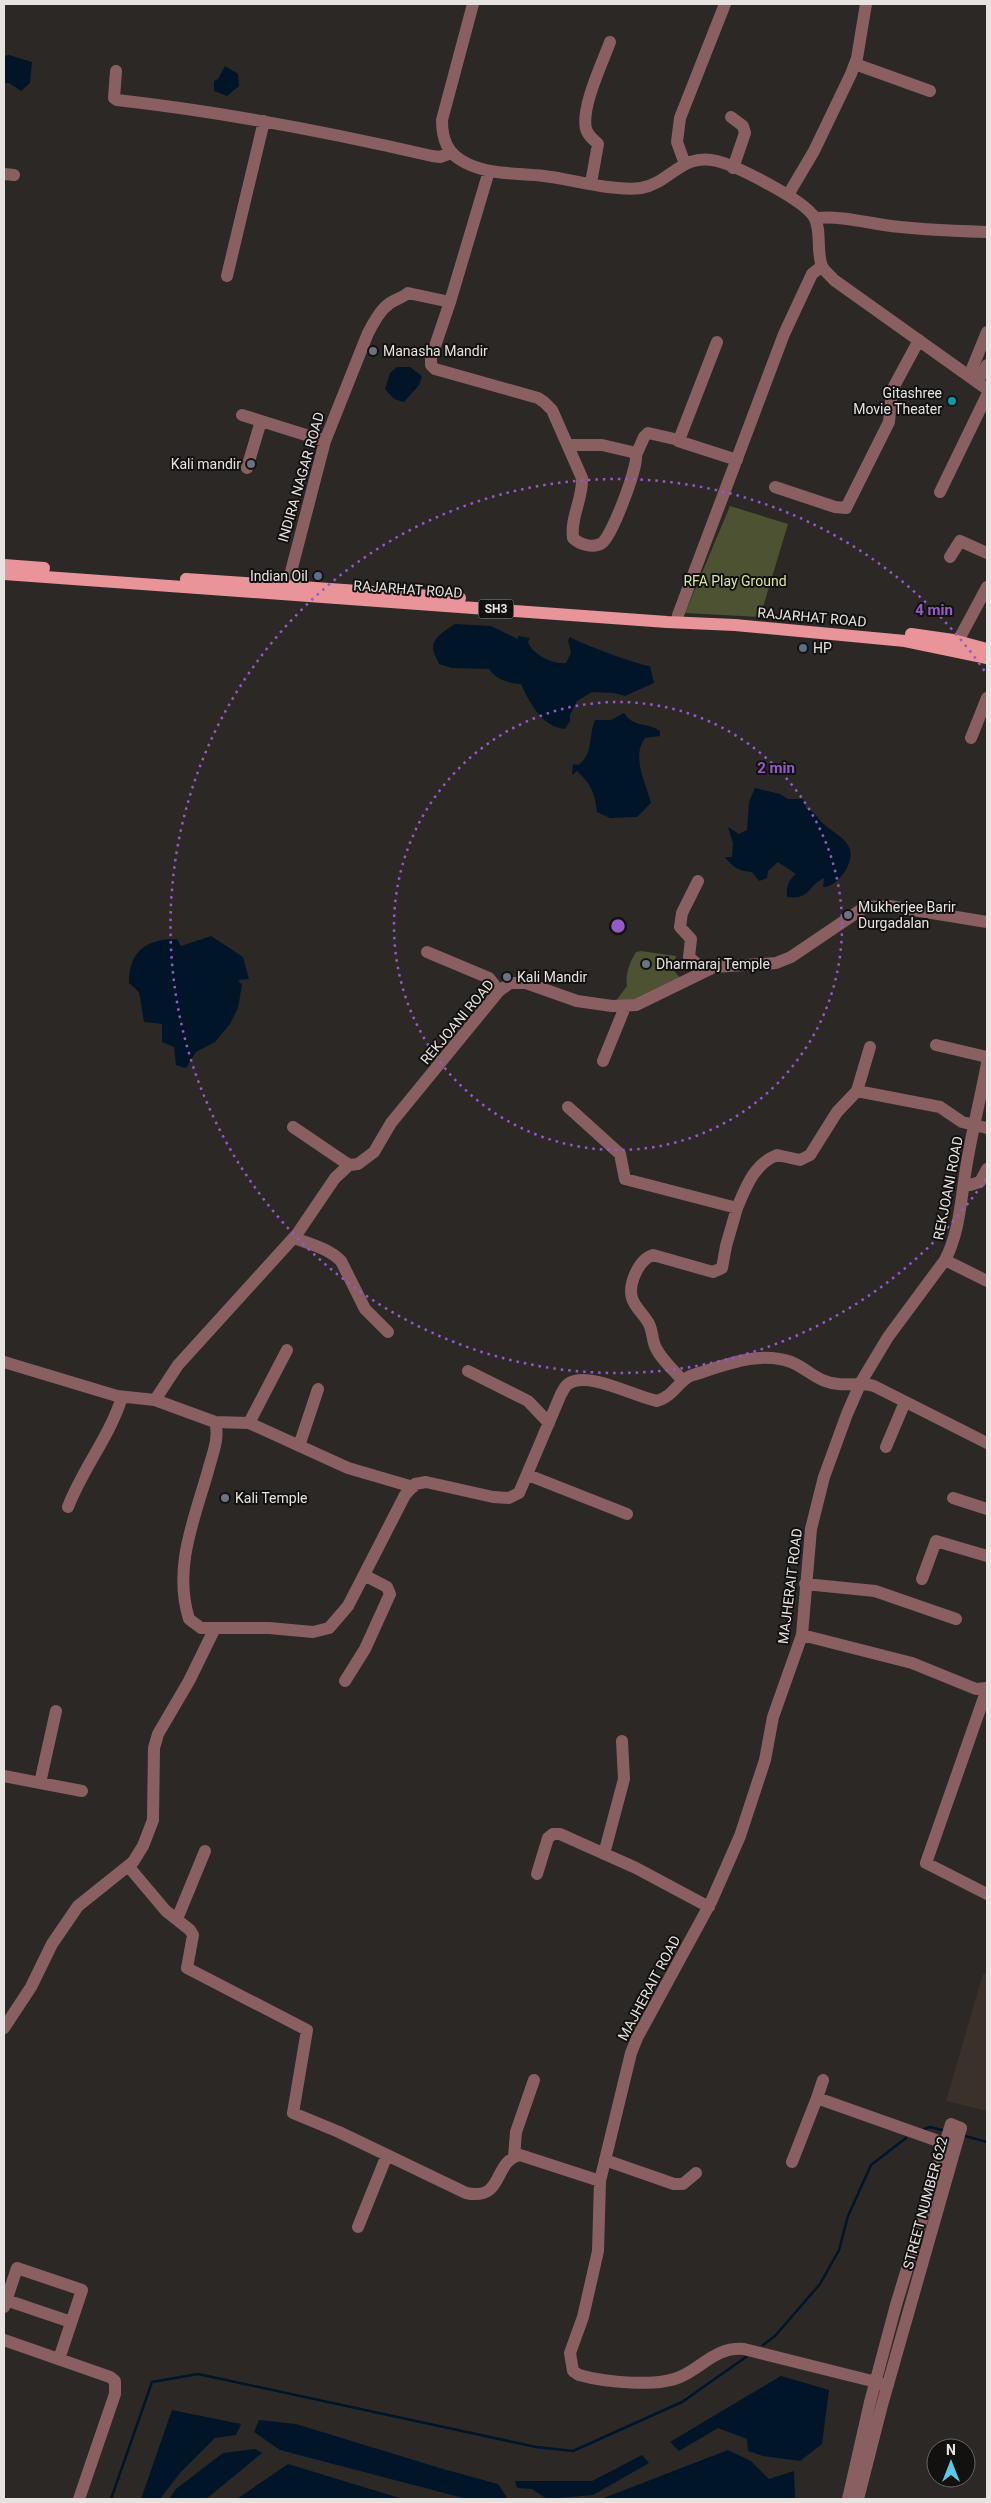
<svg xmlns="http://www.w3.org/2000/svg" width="991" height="2503" viewBox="0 0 991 2503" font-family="Roboto,sans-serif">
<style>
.built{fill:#3a312a}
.green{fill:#4c5232}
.water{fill:#011528}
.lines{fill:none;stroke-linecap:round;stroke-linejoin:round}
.stream{stroke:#011528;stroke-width:2.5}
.minor{stroke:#895f61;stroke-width:12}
.major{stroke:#e89499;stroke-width:12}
.ring{fill:none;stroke:#965ac8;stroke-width:2.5;stroke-dasharray:2.5 5}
.worship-dot{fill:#6b7280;stroke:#131110;stroke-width:2}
.culture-dot{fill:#0f9aa8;stroke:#131110;stroke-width:2}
.service-dot{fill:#5c6f8a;stroke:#131110;stroke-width:2}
.labels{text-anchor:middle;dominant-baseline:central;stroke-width:4;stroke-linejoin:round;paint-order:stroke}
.shield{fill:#131110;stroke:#a7a4a2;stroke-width:1}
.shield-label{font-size:12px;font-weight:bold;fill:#e6e3e1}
.poi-label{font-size:14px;fill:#e6e3e1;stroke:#131110;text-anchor:start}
.street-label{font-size:14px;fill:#e6e3e1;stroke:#131110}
.park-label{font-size:14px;fill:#d9e6a1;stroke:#131110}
.centre{fill:#965ac8;stroke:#131110;stroke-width:2.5}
.ring-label{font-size:15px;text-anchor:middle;font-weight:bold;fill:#965ac8;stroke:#131110;stroke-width:4;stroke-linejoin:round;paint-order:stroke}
</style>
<rect width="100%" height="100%" fill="#2c2825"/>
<!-- built -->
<path class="built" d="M987 1973V2111L946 2101 983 1974Z"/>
<!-- green -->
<path class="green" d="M730 506 788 524 760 617 685 613Z
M641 951 676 956 673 970 685 983 612 1006 627 986C625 974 630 962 636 952Z"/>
<!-- water -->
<path class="water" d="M9 55 32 62 30 83 21 91 9 83H4V56Z
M225 66 238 74 239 86 227 96 214 91V81L218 79Z
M397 367H410L422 376 419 385 404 402 394 399 385 389 390 373Z
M455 624 491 626 518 639V636L530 638 528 642C532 654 553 665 566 663L571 653 568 640 570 637C579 643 641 666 650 666L654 683 625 696 614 693 592 692 577 701 570 715V721L565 729C542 727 529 702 521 684 508 683 497 680 489 669L452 668 439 664C438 660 435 657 434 652 429 639 446 630 455 624Z
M624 713C634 728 647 722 660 731V736L645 738C631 757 646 783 651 803L637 817 610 818 597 812C595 793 591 784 577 771L572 775 573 764 578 765C594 755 588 736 595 720H611Z
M755 788 780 794 788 799H803L806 808C816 812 818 820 826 826 834 833 844 837 849 847 856 861 838 887 823 887L824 878C807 886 811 900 787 897 786 888 788 880 796 874L778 862 768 871 767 878 759 881 752 872C738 871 733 867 725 857H732L733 843 728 827 739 834 747 830 749 802Z
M211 936 243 957 249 979 238 980 242 985 238 1008 230 1024 215 1042 196 1052 186 1068 176 1065 174 1047 162 1042V1024L144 1022 139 992 129 983C129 951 146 939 177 939L181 946Z
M781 2376 829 2390 822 2444 800 2461 763 2456 748 2451 747 2439 718 2428 679 2451 670 2442Z
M172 2410 241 2424 236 2435 215 2438 180 2473 160 2499H141Z
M259 2420 296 2424 443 2469 498 2484 508 2499H467L280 2450 254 2432Z
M255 2449 262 2453 206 2499H169L176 2489 223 2453Z
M728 2450 751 2461 769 2479 794 2471 795 2499H601Z
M642 2455 649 2463 593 2495 547 2499 532 2489 517 2488 515 2481H592Z
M288 2464 403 2499H237Z"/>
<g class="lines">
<!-- stream -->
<path class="stream" d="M924 2129 930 2127 942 2130
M965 2136 987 2142
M763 2345 775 2336 820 2284 839 2250 848 2216 871 2165 906 2138
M111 2499 152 2382 198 2374 536 2447 573 2451 682 2402 746 2357"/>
<!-- minor -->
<path class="minor" d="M473 4 442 120C442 139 447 154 466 163 489 175 518 173 544 176 571 179 615 192 641 188 671 183 681 152 717 161 737 166 804 200 814 217 822 230 816 252 822 266 824 271 831 276 834 280L987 389
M855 64 930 91
M116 71 114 98 117 100C224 112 328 132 432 156L440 157 451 153
M731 117 743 126 745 133 733 168
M685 164 677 142 680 118 725 4
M489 171 450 302 431 358V365L435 369 538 398 544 402 552 410 582 478C583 499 570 518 573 538 579 544 593 549 602 543 612 536 638 467 636 455L632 452 602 445H569
M4 174 14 175
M591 183 598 144C593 139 588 136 586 129 581 107 602 64 610 42
M788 195 814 151 851 74 857 58 866 4
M815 218C840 216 859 221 884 225 918 230 953 231 987 232
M227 276 264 121
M969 376 987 332
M977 382 987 365
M242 415 325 441
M678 441 737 460
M636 455 644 437 648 433 679 440 717 342
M247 468 261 421
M775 487 835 507 846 508 889 422 892 390 919 340
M940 492 987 395
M950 557 960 541 987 553
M287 587 325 441 368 333C374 322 380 310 390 303 396 299 402 298 408 293L450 302
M678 615 784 334 812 274 822 266
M958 641 987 587
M971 738 987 698
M698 881 682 913 680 927 691 939 689 957 705 971
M427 952 489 978 499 991
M936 1045 987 1057
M603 1061 625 1007
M857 1091 870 1047
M568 1107 620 1154 625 1179 737 1208C746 1187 754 1164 777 1155L800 1160 810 1155 837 1112 857 1091 940 1107 962 1122 987 1128
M293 1127 349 1165
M349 1165 358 1164 374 1152 391 1123 499 991 510 983H526L577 1001 612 1006 636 1005 714 967 776 963 791 957 865 907 889 906 987 922
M964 1182 970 1185 980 1182 987 1169
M294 1238C310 1244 328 1248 341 1261L365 1309 388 1332
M945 1260 987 1281
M4 1362 117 1396 155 1400 215 1422 249 1423 348 1468 413 1487
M468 1371 528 1401 549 1423
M682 1380C673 1369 658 1357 654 1343 652 1336 652 1330 649 1324 644 1314 635 1308 632 1298 628 1284 639 1259 653 1255L713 1272 722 1268 726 1246 737 1208
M155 1400 178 1365 297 1234 335 1178 349 1165
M215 1422C220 1438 212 1455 208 1471 194 1520 173 1568 189 1619L201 1628H269L313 1632 329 1628 348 1606 405 1495 415 1484 426 1482 493 1497 509 1498 519 1493 561 1394C563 1391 565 1386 568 1384 588 1370 635 1397 657 1401 672 1397 677 1383 690 1376 723 1366 758 1350 791 1362 804 1367 813 1377 825 1381 842 1388 858 1381 874 1386L987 1443
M249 1423 287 1350
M299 1446 318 1389
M886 1447 905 1402
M528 1475 627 1514
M953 1498 987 1509
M68 1507C83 1468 110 1436 122 1397
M922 1579 936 1541 987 1556
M805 1584 875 1591 956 1619
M802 1635 912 1663 976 1689 987 1688
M345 1681 365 1649 390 1594 387 1587 364 1575
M987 1689 926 1863 987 1894
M4 1776 82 1791
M40 1783 56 1711
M604 1854 624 1779 622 1741
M128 1866 166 1911 190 1930 193 1935 187 1968 307 2030 293 2113 339 2132 466 2193C505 2201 492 2162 520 2155L600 2181
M537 1874 548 1838 553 1834H560L636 1868 709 1907
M177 1919 205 1851
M4 2028 31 1987 52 1944 78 1906 133 1862 143 1846 153 1820 154 1748 158 1734 189 1681 215 1628
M817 2098 823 2080
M514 2157 516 2132 534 2080
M605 2160 674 2184H683L696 2173
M792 2162 817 2098 944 2143
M358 2227 387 2155
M6 2300 71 2322
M4 2307 17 2268 82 2290 59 2359
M4 2340 110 2377 115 2381V2394L79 2499
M888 2385 744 2349C716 2347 705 2365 682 2376 658 2388 604 2382 579 2375L573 2371 570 2353 583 2317 598 2251 600 2181 631 2053 637 2038 711 1902 740 1836 765 1760 773 1717 802 1635 811 1529 824 1477 847 1414 861 1382 888 1337 945 1260C958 1235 960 1209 964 1182 969 1142 980 1102 987 1063
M848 2499 870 2402 896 2305 951 2124 961 2128 882 2405 858 2499"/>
<!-- major -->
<path class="major" d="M4 565 44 568
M4 574 667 622 735 625 905 641 987 658
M186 579 460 598
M911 634 953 640 987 649"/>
</g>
<!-- distance rings -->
<g class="ring">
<circle cx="618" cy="926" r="224"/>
<path d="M986 1179A447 447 0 1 1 986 673"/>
</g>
<!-- markers -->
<g class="worship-dot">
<circle cx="373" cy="351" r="5"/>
<circle cx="251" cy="464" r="5"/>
<circle cx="848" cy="915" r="5"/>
<circle cx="646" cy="964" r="5"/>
<circle cx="507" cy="977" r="5"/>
<circle cx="225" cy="1498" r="5"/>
</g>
<circle class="culture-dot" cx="952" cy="401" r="5"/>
<g class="service-dot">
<circle cx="318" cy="576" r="5"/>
<circle cx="803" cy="648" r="5"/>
</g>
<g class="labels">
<!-- shield labels -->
<rect class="shield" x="478.5" y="599.5" width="35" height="19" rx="4"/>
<g class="shield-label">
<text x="496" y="609">SH3</text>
</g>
<!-- poi labels -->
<g class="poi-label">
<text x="383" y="351">Manasha Mandir</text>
<text x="942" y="393" text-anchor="end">Gitashree<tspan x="942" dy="16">Movie Theater</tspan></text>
<text x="241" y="464" text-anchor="end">Kali mandir</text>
<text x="308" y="576" text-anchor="end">Indian Oil</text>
<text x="813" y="648">HP</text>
<text x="858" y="907">Mukherjee Barir<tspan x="858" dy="16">Durgadalan</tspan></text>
<text x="656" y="964">Dharmaraj Temple</text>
<text x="517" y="977">Kali Mandir</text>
<text x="235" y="1498">Kali Temple</text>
</g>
<!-- street labels -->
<g class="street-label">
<text transform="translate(301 477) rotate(-74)">INDIRA NAGAR ROAD</text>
<text transform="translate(408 589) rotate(4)">RAJARHAT ROAD</text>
<text transform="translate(812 617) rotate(5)">RAJARHAT ROAD</text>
<text transform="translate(457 1022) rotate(-50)">REKJOANI ROAD</text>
<text transform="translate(948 1188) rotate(-79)">REKJOANI ROAD</text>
<text transform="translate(790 1586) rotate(-83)">MAJHERAIT ROAD</text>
<text transform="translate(649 1988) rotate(-62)">MAJHERAIT ROAD</text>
<text transform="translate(925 2203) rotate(-75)">STREET NUMBER 622</text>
</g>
<!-- park labels -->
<g class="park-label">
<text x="735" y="581">RFA Play Ground</text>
</g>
</g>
<circle cx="618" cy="926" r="8" class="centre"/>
<g class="ring-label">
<text x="934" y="615">4 min</text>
<text x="776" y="773">2 min</text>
</g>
<!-- border -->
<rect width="991" height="2503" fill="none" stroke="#e6e3e1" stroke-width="10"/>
<!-- north arrow -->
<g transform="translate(951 2463)"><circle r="24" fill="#131110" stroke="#676564"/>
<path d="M0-4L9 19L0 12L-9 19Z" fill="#5bc8e7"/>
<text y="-8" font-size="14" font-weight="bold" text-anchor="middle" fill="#e6e3e1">N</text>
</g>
</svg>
